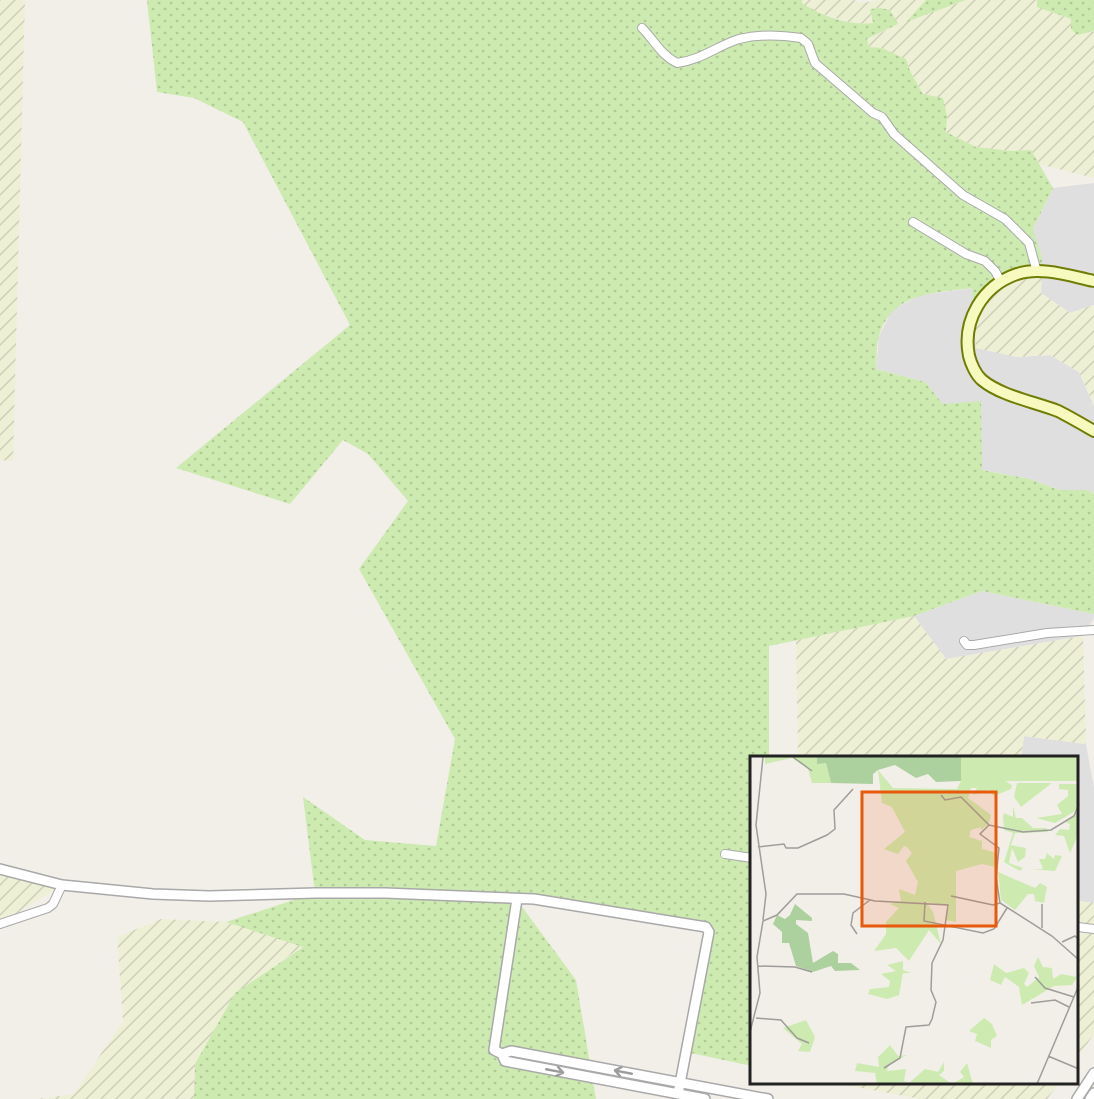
<svg xmlns="http://www.w3.org/2000/svg" width="1094" height="1099" viewBox="0 0 1094 1099" font-family="Poppins,sans-serif">
<style>
.residential{fill:#e0dfdf}
.farmland{fill:url(#farmland-furrows)}
.grass{fill:url(#grass-dots)}
.lines{fill:none;stroke-linecap:round;stroke-linejoin:round}
.minor-casing{stroke:#a9a9a9;stroke-width:10}
.tertiary-casing{stroke:#a9a9a9;stroke-width:12}
.secondary-casing{stroke:#707d05;stroke-width:14}
.minor{stroke:#fff;stroke-width:8}
.tertiary{stroke:#fff;stroke-width:9}
.secondary{stroke:#f7fabf;stroke-width:10}
.oneway{stroke:#9c9c9c}
.inset-road{fill:none;stroke:#9f9d99;stroke-width:1.5}
.view{fill:#e8590c;fill-opacity:0.15;stroke:#e8590c;stroke-width:3}
.inset-edge{fill:none;stroke:#222;stroke-width:3}
</style>
<defs>
<pattern id="farmland-furrows" width="10" height="10" patternUnits="userSpaceOnUse" patternTransform="scale(1.5)"><rect width="10" height="10" fill="#eef0d5"/><path d="M-1 1l2-2M0 10L10 0M9 11l2-2" fill="none" stroke="#ccceb7"/></pattern>
<pattern id="grass-dots" width="8" height="8" patternUnits="userSpaceOnUse" patternTransform="scale(1.5)"><rect width="8" height="8" fill="#cdebb0"/><path d="M2 2h.1M6 6h.1" fill="none" stroke="#b0c997" stroke-width="1.8" stroke-linecap="round"/></pattern>
</defs>
<rect width="100%" height="100%" fill="#f2efe9"/>
<!-- residential -->
<path class="residential" d="M1094 183V305L1070 313 1041 293 1033 229 1053 188Z
M973 288 1016 357 1050 355 1079 372 1094 406V494L1087 490H1059L1030 479 982 470 943 404 925 382 876 369 879 336 892 310 920 295Z
M982 591 1094 614V618L1083 636 946 659 914 616Z
M1024 736 1086 744 1094 788V903L1078 901V757H1021Z"/>
<!-- farmland -->
<path class="farmland" d="M0 0H25L13 461 0 460Z
M802 0H854L860 3 883 0H926L908 21 966 0H1037V7L1071 19 1077 35 1094 31V178L1039 164 1031 150 1011 151 976 147 946 132 947 116 923 94 910 71 906 59 869 47 867 40 898 24 870 15 873 23 858 25 816 12 801 3Z
M1042 272 1041 293 1070 313 1094 305V405L1079 372 1050 355 1016 357 976 348 973 314 1001 282Z
M914 616 946 659 1083 636 1086 744 1024 736 1021 757H798L796 640Z
M0 870 62 885 0 924Z
M1078 901 1094 903V1034L1078 1057Z
M161 919 226 922 303 946 235 993 195 1064 194 1099H37L74 1094 123 1021 117 937Z
M836 1083H1059L1047 1099H920Z"/>
<!-- grass -->
<path class="grass" d="M147 0H802V3C822 16 848 26 873 23L870 9 880 8 890 10 898 24 867 39 869 47 882 48 906 59 910 71 923 94 943 98 947 116 946 132 976 147 1011 151 1031 150 1053 188 1033 229 1042 258V272L1001 282 973 314 972 288C935 293 892 292 879 336 876 346 877 359 876 369L925 382 943 404 981 401 982 470 1030 479 1059 490H1087L1094 494V614L982 591 914 616 769 646V757H752V1066L686 1052 709 932 517 900 576 980 596 1099H194L195 1064 235 993 303 947 226 922 315 893 303 797 365 840 436 846 455 739 359 569 408 501 368 454 343 440 290 504 176 468 350 325 243 122 194 98 157 92Z
M926 0H966L906 22Z
M1037 0H1094V31L1077 35 1071 29V19L1037 7Z"/>
<g class="lines">
<!-- minor casing -->
<g class="minor-casing">
<path id="minor" d="M642 28C654 40 661 55 677 63 701 60 717 46 739 39 759 34 781 35 801 38L808 44 815 63 873 113 882 117 894 134 963 195 1005 219 1029 243 1037 272
M913 222 966 254 985 261 995 271 1001 282
M964 641 967 645H974L1047 633 1094 630
M725 854 752 858
M0 924 48 908 53 904 62 885
M1078 927 1094 929"/>
</g>
<!-- tertiary casing -->
<g class="tertiary-casing">
<path id="tertiary" d="M0 869 62 885 153 894 209 896 315 893H385L534 899 706 927 709 932 678 1094
M517 899 494 1050 502 1054 505 1061 705 1099
M502 1054 511 1051 768 1099
M1077 1099 1094 1073
M1090 1099 1094 1093"/>
</g>
<!-- secondary casing -->
<g class="secondary-casing">
<path id="secondary" d="M1094 281C1070 276 1041 266 1017 274 982 286 962 321 969 356 971 364 976 375 982 380 1001 396 1035 402 1058 411 1070 417 1082 424 1094 431"/>
</g>
<!-- minor -->
<use href="#minor" class="minor"/>
<!-- tertiary -->
<use href="#tertiary" class="tertiary"/>
<!-- secondary -->
<use href="#secondary" class="secondary"/>
</g>
<!-- one-way arrows -->
<defs><path id="oneway-shaft" d="M-6 0H5M1.5-3L5.5 0L1.5 3" fill="none" stroke-width="1.6" stroke-linecap="round" stroke-linejoin="round" transform="scale(1.5)"/></defs>
<g class="oneway">
<use href="#oneway-shaft" transform="translate(555 1071) rotate(11)"/>
<use href="#oneway-shaft" transform="translate(623 1072) rotate(-169)"/>
</g>
<!-- overview -->
<g transform="translate(750 756)">
<rect width="328" height="328" fill="#f2efe9"/>
<path d="M15 1H67V8L76 6 81 27H62L58 13 42 2 15 8ZM211 1H328V25H255L262 29 261 33 244 40 238 34 223 39 227 32H221L218 42 241 59 239 67 231 74V71L221 74 219 81 232 85V93L247 97 246 111 232 108 206 115V166L196 164 199 150 176 146 183 156 191 188 179 174 159 205 146 192 124 195 136 178V166L149 152 140 148 151 145 149 133 165 139 168 126 156 105 162 97 157 91 154 90 148 98 134 93 155 76 142 51 132 47 128 14 143 32 207 33 211 25ZM267 27H302L271 51 264 41ZM309 28H328L327 54 305 67 286 62 312 58 307 49 318 40V34L309 33ZM263 50 266 62H272L283 72H296L298 76 265 77 261 89 276 92 275 101 268 106 262 92 259 107 273 112 270 115 254 106 263 77 254 74 253 61 254 57 263 61ZM328 55V79L320 97 314 80 305 79 310 73 319 74 320 68 315 66ZM297 97 304 103 305 99 312 100 305 115 280 113H293L289 103H295ZM248 116 285 132 290 127 297 131 294 147 285 145 284 138H278L265 154 251 144ZM288 201 293 211 302 212 303 223 311 218 327 221 322 229 304 230 272 249 269 231 255 221 251 229 240 224 244 208 256 217 274 212 279 217 274 228 277 231 289 221 284 210ZM153 205V214L161 217H153L149 239 137 243 118 238 120 233 139 231 140 225 131 218 146 215 137 209ZM234 262 242 268 247 280 241 284V292L225 285 227 278 219 275ZM56 264 65 281 60 296 48 295 52 288 33 272ZM140 289 148 300 157 299 139 308 137 315 156 313 154 325 158 326 127 328 125 317 105 315 107 307 129 311 128 301ZM194 306V315L189 319 202 328H158L175 313 188 316ZM217 307 223 328H202L214 321 210 316Z" fill="#cdebb0"/>
<path d="M67 1H211V25L186 26 178 18 166 22 145 9 128 14 123 18V28L81 27 76 7 67 8ZM45 148 62 162V165L46 164V168L58 177 63 207 83 195 88 198V207H101L110 214 85 215 81 210 63 216 46 210 39 187H32V176L23 168 27 159 35 163 40 159Z" fill="#add19e"/>
<path class="inset-road" d="M13 1 6 69 16 138 13 164M43 1 62 15M191 39 195 44 211 41 239 69M329 48 324 60 301 74 273 76 239 69 230 78 249 92 246 121 250 147 302 180 329 204M8 91 34 88 36 92H48L77 79 85 73 84 54 103 33M201 140 243 149 250 147M175 146 174 165 233 177 244 173 257 152M292 172V148M107 178 101 169 103 157 120 144M312 186 325 180 329 184M8 210 45 211 62 216M285 221 295 232 324 241M281 247 305 244 319 251M6 262 31 264 47 282 59 287M0 276 10 237 7 201 13 165 27 159 47 138H94L125 145 198 149 193 184 182 207 181 234 186 246 182 263 179 269 156 271 150 302 134 312M298 300 329 313M287 328 329 229"/>
<path class="view" d="M112 36H246V170H112Z"/>
<rect width="328" height="328" class="inset-edge"/>
</g>
</svg>
